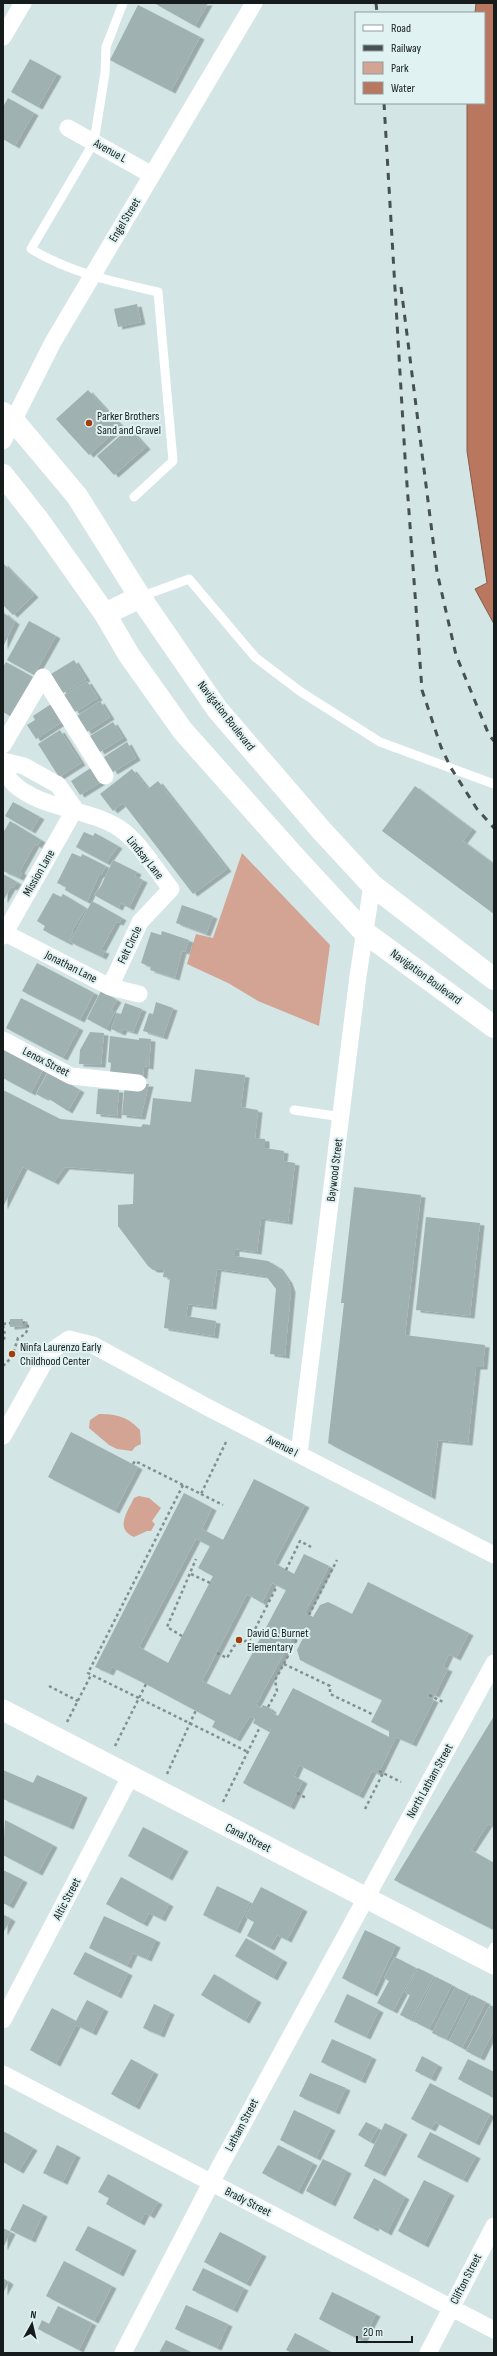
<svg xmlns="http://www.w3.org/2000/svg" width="497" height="2356" viewBox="0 0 497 2356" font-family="'Sofia Sans Condensed',sans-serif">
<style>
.green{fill:#d3a493}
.water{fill:#b8775e;stroke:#875c4a}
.building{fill:#a0b1b1;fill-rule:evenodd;filter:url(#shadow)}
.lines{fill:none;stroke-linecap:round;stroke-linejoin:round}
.path{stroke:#839090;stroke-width:2.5;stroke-dasharray:3 3;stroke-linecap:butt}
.service{stroke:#fff;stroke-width:9}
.minor{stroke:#fff;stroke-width:17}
.tertiary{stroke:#fff;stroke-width:21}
.primary{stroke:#fff;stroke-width:22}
.rail{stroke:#485151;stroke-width:3;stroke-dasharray:7 7;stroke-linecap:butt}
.poi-dot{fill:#a23e0b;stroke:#e0f2f2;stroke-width:1.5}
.labels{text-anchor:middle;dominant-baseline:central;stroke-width:4;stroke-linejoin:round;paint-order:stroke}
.street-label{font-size:12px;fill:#161c1c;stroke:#e0f2f2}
.poi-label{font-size:12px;fill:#161c1c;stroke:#e0f2f2;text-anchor:start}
</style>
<defs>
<filter id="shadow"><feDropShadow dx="4.5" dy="2.5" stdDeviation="0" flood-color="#0004"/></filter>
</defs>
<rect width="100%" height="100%" fill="#d3e5e5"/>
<!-- green -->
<path class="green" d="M242 853 330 945 319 1026 258 1001 228 983 187 964 196 934 213 938Z
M99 1414C117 1414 128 1417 140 1430L141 1444 135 1447 132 1451 117 1449 109 1445 89 1428 90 1420Z
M139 1496 149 1498 161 1508 152 1521 155 1524 151 1531H147L134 1537C114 1529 128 1511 134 1498Z"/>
<!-- water -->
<path class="water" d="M476 3H494V624L475 589 487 583 467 451V103H484V13H475Z"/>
<!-- building -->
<path class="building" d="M154 3H208L195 26Z
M138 5 200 37 171 91 110 60Z
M30 59 57 74 38 107 11 92Z
M8 98 34 113 15 146 3 139V107Z
M137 304 141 322 118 327 114 309Z
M88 390 121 426 89 455 56 419Z
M129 428 146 447 114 475 97 456Z
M3 563 34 595 13 615 3 605Z
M3 612 15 622 3 647Z
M29 621 56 636 34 675 7 660Z
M74 660 86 679 63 693 51 674Z
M6 662 33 677 10 716 3 712V667Z
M87 681 98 698 75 712 64 695Z
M100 701 110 717 87 732 77 716Z
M54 702 65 720 36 739 27 725 35 720 33 716Z
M113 722 123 738 100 752 90 736Z
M60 730 81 763 59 777 38 744Z
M127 742 136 758 113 772 104 757Z
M92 767 101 782 80 795 71 781Z
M132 769 148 789 158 781 227 869 193 894 123 803 113 811 100 794Z
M415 786 472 829 463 841 494 864V914L382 831Z
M13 802 40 817 31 831 5 816Z
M10 821 41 840 37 846 35 844 20 871 22 873 19 878 3 871V833Z
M84 832 93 836 95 833 118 846 106 863 76 847Z
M72 853 81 857 82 854 106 866 101 875H99L87 902 65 890 66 887 57 883Z
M113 860 137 872 135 876 143 880 129 908 121 903 118 908 94 895 101 886Z
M3 874 17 882 13 888 11 887 3 901Z
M53 893 61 897 63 894 86 908 72 931 73 932 68 943 43 930 45 926 37 921Z
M92 901 122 918 119 923 116 922 101 950 105 951 102 957 70 942Z
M182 905 213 916 206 934 176 923Z
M162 931 189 940 185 952 182 951 175 978 150 970 151 967 141 963 151 932 161 935Z
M37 963 94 993 80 1020 22 991Z
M101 991 117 1000 111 1010 115 1012 106 1029 87 1019Z
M21 998 79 1028 63 1058 6 1028Z
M156 1002 173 1008 163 1037 143 1031 149 1013 153 1014Z
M125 1003 142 1009 133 1032 123 1029 121 1033 111 1029 117 1013 121 1014Z
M90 1032 104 1033 101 1065 79 1064 80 1050Z
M110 1036 139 1040V1038L151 1039 149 1067 144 1066 143 1076 110 1073 111 1063 108 1062Z
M3 1048 45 1066 31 1093 3 1078Z
M195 1069 245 1075 241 1107 258 1110 255 1138 265 1139V1148L284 1151 283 1161 295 1163 288 1222 261 1218 257 1252 235 1249V1256L268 1261 278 1267 288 1281 291 1290 285 1356 270 1354 276 1289 266 1276 217 1269 212 1307 188 1304 186 1316 216 1321 214 1336 164 1328 170 1278 163 1277 164 1270H153L148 1266 118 1226V1205L133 1204 134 1172 65 1167 54 1182 23 1167 3 1207V1090L60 1119 141 1127 143 1124 150 1125 153 1098 191 1102Z
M48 1072 80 1090 68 1111 46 1097 44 1098 36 1094Z
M125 1084H149L141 1117 122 1115Z
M98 1089 119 1090 117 1116 96 1114Z
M354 1187 421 1195 405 1335 485 1345 483 1367H476L468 1443 438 1440 431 1497 328 1443 344 1303H341Z
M426 1217 480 1223 470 1316 416 1310Z
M10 1319H23V1326L10 1327Z
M71 1432 138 1467 115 1511 48 1477Z
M254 1479 305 1505 274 1563 294 1574 304 1554 329 1566 305 1613 313 1617 320 1605 328 1602 352 1614 368 1582 469 1633 456 1658 449 1654 443 1667 448 1669 435 1695 430 1693 428 1697 434 1700 412 1744 396 1737 378 1774 372 1771 359 1796 299 1765 294 1776 303 1781 290 1807 243 1783 271 1730 268 1728 266 1730 253 1723 255 1719 250 1716 236 1739 212 1727 215 1721 146 1684 112 1667 109 1673 95 1667 184 1493 212 1508 202 1529 223 1540ZM196 1539 210 1546 198 1568 213 1576 168 1663 139 1647ZM272 1583 286 1590 230 1695 202 1681 247 1594 262 1603ZM297 1629 305 1634 297 1650 300 1660 382 1700 371 1722 389 1731V1737L293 1688 278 1716 271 1712 272 1710 268 1707 263 1705 261 1708 256 1705Z
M494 1716V1827L488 1824 471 1850 494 1863V1930L394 1880Z
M3 1770 33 1783 37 1775 83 1795 69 1827 3 1799Z
M5 1820 53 1845 38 1873 3 1855Z
M143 1827 184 1849 168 1878 128 1856Z
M3 1870 23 1880 9 1906 3 1903Z
M121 1877 169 1904 161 1919 149 1913 143 1924 106 1904Z
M217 1886 250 1902 236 1931 203 1915Z
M261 1887 303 1909 287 1940 277 1935 270 1948 247 1936 254 1922 245 1917Z
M3 1914 11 1919 3 1933Z
M104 1916 156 1940 147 1959 133 1953 127 1966 89 1948Z
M365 1930 396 1945 373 1994 342 1978Z
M246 1938 283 1960 273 1978 235 1956Z
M85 1952 128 1973 117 1996 73 1974Z
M395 1957 416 1968 393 2011 377 2003 389 1981 384 1978Z
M418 1968 434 1976 411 2020 400 2015 410 1995 405 1993Z
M214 1974 257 2000 245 2021 201 1995Z
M436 1977 452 1985 429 2029 413 2021Z
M455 1987 469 1994 446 2039 432 2033Z
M347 1994 379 2010 366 2037 334 2022Z
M472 1995 486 2002 462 2048 449 2041Z
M87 2000 104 2009 92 2033 76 2025 56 2064 30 2050 52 2008 76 2021Z
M154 2004 170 2012 160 2035 143 2028Z
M490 2005 494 2007V2030L480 2058 466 2051Z
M332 2039 372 2057 361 2081 321 2062Z
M422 2056 438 2065 431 2079 415 2071Z
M131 2059 154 2072 135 2107 111 2094Z
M468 2059 494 2072 492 2097 458 2079Z
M310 2073 346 2088 335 2112 299 2096Z
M430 2083 490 2114 475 2143 435 2122 431 2129 411 2119Z
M294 2110 331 2128 316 2158 280 2140Z
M366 2122 378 2128 370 2142 358 2135Z
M385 2123 403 2132 381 2174 364 2166Z
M3 2131 33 2148 19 2171 3 2162Z
M430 2132 476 2156 463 2180 417 2157Z
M57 2145 76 2155 63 2182 43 2173Z
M278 2145 313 2163 298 2192 262 2173Z
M323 2159 347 2171 331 2204 306 2191Z
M108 2174 158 2202 150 2216 145 2213 140 2223 106 2204 109 2198 98 2192Z
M374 2178 405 2197 387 2233 375 2226 374 2229 353 2218Z
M424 2180 450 2193 424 2245 398 2231Z
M23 2204 43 2214 31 2240 10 2230Z
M88 2226 132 2248 119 2274 75 2250Z
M3 2228 11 2232 3 2248Z
M220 2232 262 2254 246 2284 204 2262Z
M64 2261 112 2286 94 2321 46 2296Z
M203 2268 244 2288 233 2310 192 2290Z
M3 2278 9 2282 3 2293Z
M332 2292 376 2314 362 2341 319 2319Z
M186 2305 228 2324 217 2348 175 2329Z
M58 2306 92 2323 79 2350 38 2329 42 2320 49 2324Z
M295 2333 333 2353H292L286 2350Z
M166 2340 193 2353H159Z"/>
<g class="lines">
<!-- path -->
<path class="path" d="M3 1324 10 1323
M3 1325 5 1335 3 1343
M3 1366 12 1357 18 1338C25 1335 27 1333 28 1326L23 1322
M226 1442 201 1494 183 1485 88 1673 248 1752
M133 1464 135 1461 183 1485
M201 1494 223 1505
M286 1570 300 1541 311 1547
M191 1574 210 1583
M309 1615 337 1560
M182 1636 167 1627 196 1559
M217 1653 227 1658 234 1646 250 1639 277 1586
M284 1664 330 1686V1694L374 1715
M49 1686 78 1701
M429 1695 445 1703
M268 1707 277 1691 275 1680 301 1632
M67 1722 91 1675
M115 1746 146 1684
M379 1771 401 1782
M167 1774 196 1710
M297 1793 306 1798
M223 1802 260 1727
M365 1809 383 1773"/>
<!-- service -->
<path class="service" d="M123 3 106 47 105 73 94 142 31 249C71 273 114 282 158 292L173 461 134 497
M140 597 189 579 255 657 301 692 380 742 494 784
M294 1110 342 1117
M486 1960 494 1947"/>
<!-- minor -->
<path class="minor" d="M3 37 23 3
M68 128 152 175
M3 441 53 342 254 3
M3 745 43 677 105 776
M3 761 24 766 58 785 75 809
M3 769C6 774 10 780 14 784 41 809 87 808 119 828 138 840 156 870 171 889L140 922 110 987
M5 933 110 987 139 994
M3 936 75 809
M3 1040 71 1076 138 1083
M3 1436 50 1352 69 1339 93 1345 207 1407 494 1555
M299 1454 358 976 372 885
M3 2020 130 1777
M3 2074 494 2330
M123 2353 220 2166 494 1663
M428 2353 494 2226"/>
<!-- tertiary -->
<path class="tertiary" d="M3 1710 494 1964"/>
<!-- primary -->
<path class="primary" d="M3 413 14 421 77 496 140 597 217 709 322 831 372 885 494 979
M3 475 40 522 105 614 129 655 183 731 294 856 364 932 494 1027
M105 614 140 597"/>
<!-- rail -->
<path class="rail" d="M376 3 377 13
M384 103 405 457 422 690 441 747 451 768 477 809 494 828
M401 287 437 572 456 655 489 735 494 741"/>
</g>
<!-- markers -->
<g class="poi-dot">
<circle cx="89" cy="423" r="4"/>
<circle cx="12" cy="1354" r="4"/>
<circle cx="239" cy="1640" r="4"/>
</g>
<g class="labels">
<!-- street labels -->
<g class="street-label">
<text transform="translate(110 151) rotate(29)">Avenue L</text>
<text transform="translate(125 220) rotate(-59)">Engel Street</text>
<text transform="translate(226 716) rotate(52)">Navigation Boulevard</text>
<text transform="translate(145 858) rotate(51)">Lindsay Lane</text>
<text transform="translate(39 873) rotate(-60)">Mission Lane</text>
<text transform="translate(130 945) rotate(-64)">Felt Circle</text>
<text transform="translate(71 967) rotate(27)">Jonathan Lane</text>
<text transform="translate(426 977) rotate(36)">Navigation Boulevard</text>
<text transform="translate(46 1062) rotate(27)">Lenox Street</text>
<text transform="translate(335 1170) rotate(-83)">Baywood Street</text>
<text transform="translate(282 1446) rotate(27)">Avenue I</text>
<text transform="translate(430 1781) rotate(-61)">North Latham Street</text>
<text transform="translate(248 1838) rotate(27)">Canal Street</text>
<text transform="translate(67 1899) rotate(-62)">Altic Street</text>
<text transform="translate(242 2125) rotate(-62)">Latham Street</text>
<text transform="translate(248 2202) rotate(27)">Brady Street</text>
<text transform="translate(466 2279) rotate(-63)">Clifton Street</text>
</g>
<!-- poi labels -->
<g class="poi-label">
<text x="97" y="416">Parker Brothers<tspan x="97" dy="14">Sand and Gravel</tspan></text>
<text x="20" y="1347">Ninfa Laurenzo Early<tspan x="20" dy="14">Childhood Center</tspan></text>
<text x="247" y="1633">David G. Burnet<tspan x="247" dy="14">Elementary</tspan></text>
</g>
</g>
<!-- border -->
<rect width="497" height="2356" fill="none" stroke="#161c1c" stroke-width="8"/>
<!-- legend -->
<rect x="355" y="12" width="130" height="92" fill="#e0f2f2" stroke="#8f9c9c"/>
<rect x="363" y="25" width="20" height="6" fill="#ffffff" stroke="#8f9c9c"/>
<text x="391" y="32" font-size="12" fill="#161c1c">Road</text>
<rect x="363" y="45" width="20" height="6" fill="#485151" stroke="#8f9c9c"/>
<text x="391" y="52" font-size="12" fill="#161c1c">Railway</text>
<rect x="363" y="62" width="20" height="12" fill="#d3a493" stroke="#8f9c9c"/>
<text x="391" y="72" font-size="12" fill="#161c1c">Park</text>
<rect x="363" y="82" width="20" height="12" fill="#b8775e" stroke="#8f9c9c"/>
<text x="391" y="92" font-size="12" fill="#161c1c">Water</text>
<!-- north arrow -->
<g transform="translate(32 2324) rotate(8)" stroke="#e0f2f2" stroke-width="3" paint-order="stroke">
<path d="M0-3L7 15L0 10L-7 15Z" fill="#161c1c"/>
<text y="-6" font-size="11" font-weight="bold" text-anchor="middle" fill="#161c1c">N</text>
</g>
<!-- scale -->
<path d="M357 2336v6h55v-6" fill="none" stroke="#161c1c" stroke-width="2"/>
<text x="363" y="2336" font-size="12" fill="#161c1c" stroke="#e0f2f2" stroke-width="3" paint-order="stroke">20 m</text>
</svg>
